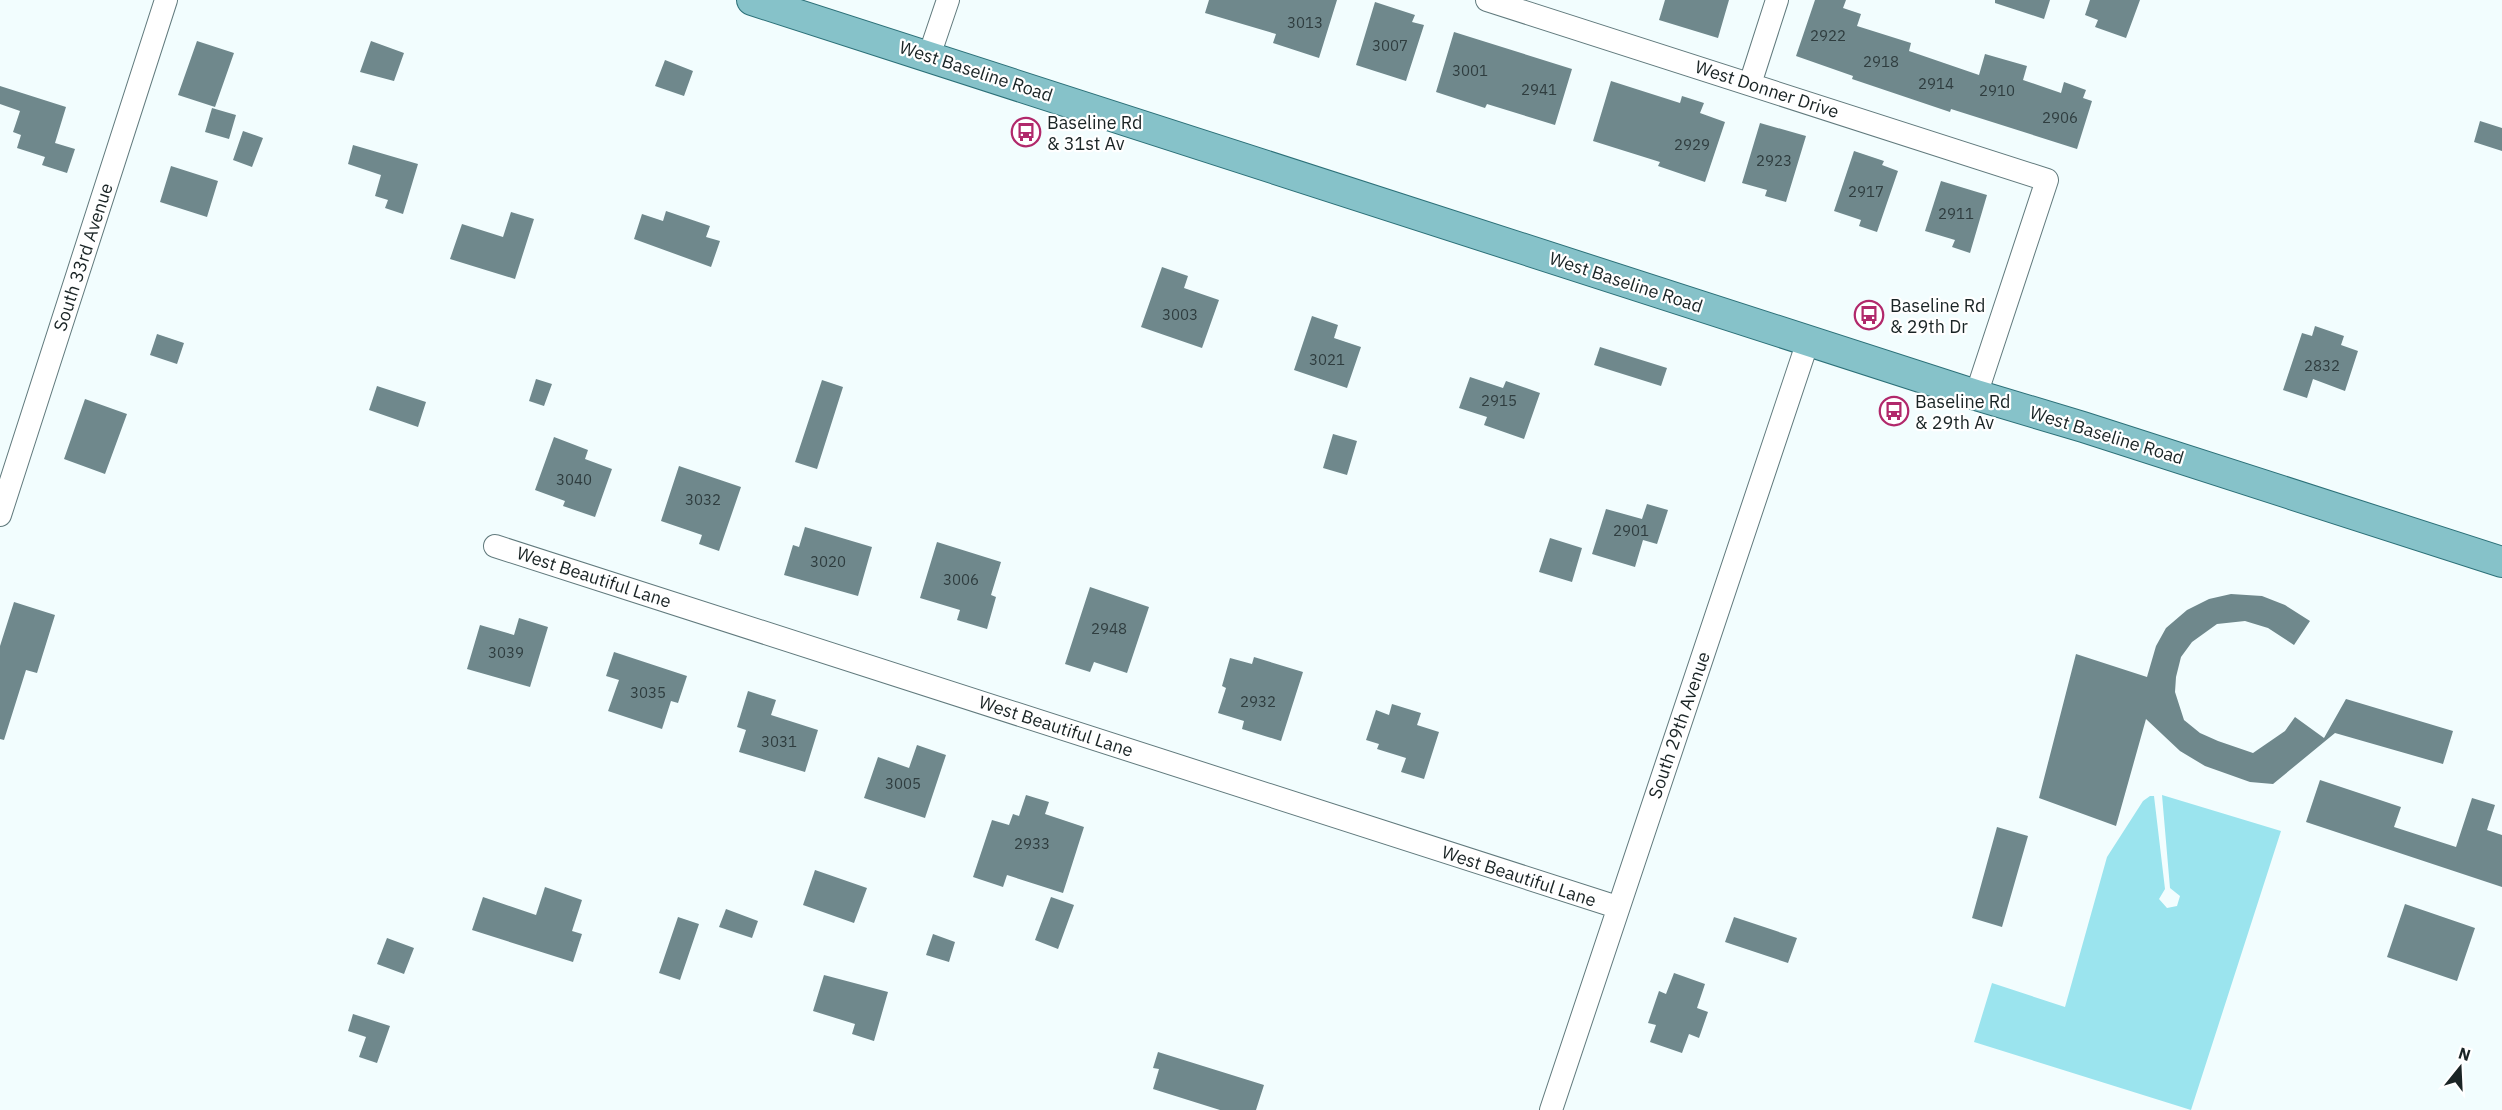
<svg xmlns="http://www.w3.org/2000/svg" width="2502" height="1110" viewBox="0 0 2502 1110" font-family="'IBM Plex Sans',sans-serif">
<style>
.green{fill:#9be4ee}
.building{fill:#6f888c}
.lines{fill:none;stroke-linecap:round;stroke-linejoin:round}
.minor-casing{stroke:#617a7d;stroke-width:24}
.major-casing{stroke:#2c7078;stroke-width:32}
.minor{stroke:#fff;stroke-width:22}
.major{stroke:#86c2c9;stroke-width:30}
.labels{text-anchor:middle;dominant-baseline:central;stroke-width:4.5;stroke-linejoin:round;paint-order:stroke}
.number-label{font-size:15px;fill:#2f3d3f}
.street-label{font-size:18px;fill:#1a2425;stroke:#fff}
.poi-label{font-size:18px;fill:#1a2425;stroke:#fff;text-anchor:start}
</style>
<rect width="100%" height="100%" fill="#f2fdfe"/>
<!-- green -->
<path class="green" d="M2162 795 2281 831 2191 1110 1974 1042 1992 983 2065 1007 2107 857 2143 801 2150 796H2154L2165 889 2159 899 2167 908 2177 906 2180 896 2170 888Z"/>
<!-- building -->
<path class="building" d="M1209 0H1337L1319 58 1273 43 1276 34 1205 13Z
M1665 0H1729L1718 38 1659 20Z
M1815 0H1846L1843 8 1861 14 1857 26 1911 43 1909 51 1979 75 1985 54 2027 66 2023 80 2061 93 2064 82 2086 90 2083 98 2092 101 2077 149 1951 109 1950 112 1852 79 1853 76 1796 56Z
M1995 0H2050L2044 19 1995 3Z
M2090 0H2140L2126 38 2095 27 2098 20 2085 15Z
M1375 2 1415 15 1412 22 1424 25 1406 81 1356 65Z
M1454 32 1572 69 1555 125 1487 104 1485 108 1436 92Z
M197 41 234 53 215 107 178 95Z
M371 41 404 53 394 81 360 72Z
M665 60 693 71 684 96 655 86Z
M1611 81 1680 103 1682 96 1704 103 1700 113 1725 122 1705 182 1658 166 1660 162 1593 141Z
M0 86 66 107 55 143 75 149 67 173 42 165 45 157 17 148 21 135 13 132 20 111 0 104Z
M212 108 236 115 229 139 205 132Z
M2480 121 2502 128V151L2474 142Z
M1760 123 1806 136 1786 202 1765 196 1767 190 1742 183Z
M243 131 263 138 252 167 233 160Z
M353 145 418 164 403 214 385 208 388 200 375 196 381 175 348 164Z
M1854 151 1884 161 1882 165 1898 171 1877 232 1859 226 1861 220 1834 211Z
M171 166 218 181 207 217 160 202Z
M1941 181 1987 195 1970 253 1952 247 1955 240 1925 231Z
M666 211 710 226 706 237 720 241 711 267 634 239 642 214 663 221Z
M511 212 534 219 515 279 450 259 462 224 503 237Z
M1162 267 1188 276 1184 288 1219 300 1202 348 1141 327Z
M1312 316 1338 325 1334 338 1361 347 1347 388 1294 370Z
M2315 326 2344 336 2341 345 2358 351 2345 391 2313 379 2307 398 2283 390 2302 333 2312 336Z
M157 334 184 343 177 364 150 355Z
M1600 347 1667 368 1661 386 1594 365Z
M1470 377 1503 388 1506 381 1540 393 1524 439 1484 425 1487 417 1459 408Z
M536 379 552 384 544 406 529 401Z
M822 380 843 387 817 469 795 462Z
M377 386 426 402 418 427 369 410Z
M85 399 127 414 105 474 64 459Z
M1333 434 1357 441 1347 475 1323 468Z
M554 437 588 450 585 459 612 469 595 517 563 506 565 501 535 490Z
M679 466 741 487 719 551 699 544 702 535 661 521Z
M1647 504 1668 510 1657 544 1643 540 1635 567 1592 554 1606 509 1642 519Z
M805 527 872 547 858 596 784 575 793 545 799 547Z
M1550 538 1582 548 1572 582 1539 572Z
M937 542 1001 562 991 595 996 597 987 629 957 620 960 610 920 598Z
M1090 587 1149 607 1127 673 1094 662 1090 672 1065 664Z
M2231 594 2262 596 2285 605 2310 621 2294 645 2268 628 2245 621 2217 624 2192 642 2181 657 2176 677 2175 692 2184 720 2200 733 2218 741 2253 753 2285 731 2295 717 2324 738 2346 699 2453 731 2443 764 2335 733 2273 784 2250 782 2205 766 2180 751 2146 719 2116 826 2039 798 2076 654 2147 677 2156 646 2166 628 2187 610 2209 599Z
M14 602 55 615 37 673 26 670 4 740 0 739V646Z
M519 618 548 627 530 687 467 669 480 625 514 635Z
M614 652 687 676 678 703 671 701 662 729 608 711 619 680 606 676Z
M1254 657 1303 672 1281 741 1242 729 1244 721 1218 713 1226 688 1222 686 1230 658 1252 664Z
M748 691 776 700 771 715 818 730 805 772 739 752 746 730 737 727Z
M1392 704 1421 713 1417 725 1439 732 1424 779 1401 772 1406 758 1377 749 1379 744 1366 740 1376 710 1389 715Z
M917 745 946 755 925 818 864 798 878 757 909 768Z
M2320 780 2401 807 2394 827 2456 847 2472 798 2495 805 2487 830 2502 835V887L2306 822Z
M1026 795 1049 802 1045 814 1084 827 1063 893 1007 875 1003 887 973 877 992 820 1009 825 1013 814 1019 816Z
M1997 827 2028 836 2002 927 1972 918Z
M815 870 867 888 854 923 803 905Z
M545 887 582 900 572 931 582 934 573 962 472 930 483 897 536 915Z
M1051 897 1074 905 1058 949 1035 940Z
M2405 904 2475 928 2457 981 2387 957Z
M726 909 758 921 752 938 719 927Z
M678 917 699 924 680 980 659 973Z
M1734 917 1797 938 1788 963 1725 942Z
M933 934 955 942 949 962 926 955Z
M387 938 414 948 404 974 377 964Z
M1674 973 1705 984 1697 1008 1708 1012 1699 1038 1689 1034 1682 1053 1650 1042 1656 1025 1648 1023 1659 991 1666 994Z
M824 975 888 992 874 1041 852 1034 855 1024 813 1011Z
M353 1014 390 1026 377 1063 359 1057 366 1037 348 1031Z
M1158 1052 1264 1085 1256 1110H1220L1153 1089 1159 1069 1153 1068Z"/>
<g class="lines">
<!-- minor casing -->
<g class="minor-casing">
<path id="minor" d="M1487 0 2047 180 1976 395
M929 56 948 0
M1750 84 1777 0
M0 515 166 0
M495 546 1617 907
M1551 1110 1808 341"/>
</g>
<!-- major casing -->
<g class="major-casing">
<path id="major" d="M752 0 1976 395 2083 427 2502 562"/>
</g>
<!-- minor -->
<use href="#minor" class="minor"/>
<!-- major -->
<use href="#major" class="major"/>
</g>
<!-- icons -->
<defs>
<g id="bus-ring" transform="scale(1.5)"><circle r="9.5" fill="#fff" stroke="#b1286b" stroke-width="1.5"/><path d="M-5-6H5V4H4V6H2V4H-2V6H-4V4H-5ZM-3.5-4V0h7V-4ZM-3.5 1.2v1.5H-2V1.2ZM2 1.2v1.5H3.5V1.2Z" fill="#b1286b"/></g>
</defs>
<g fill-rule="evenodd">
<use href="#bus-ring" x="1026" y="132"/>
<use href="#bus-ring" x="1869" y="315"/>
<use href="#bus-ring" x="1894" y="411"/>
</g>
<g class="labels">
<!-- number labels -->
<g class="number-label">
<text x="1305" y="22">3013</text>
<text x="1828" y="35">2922</text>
<text x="1390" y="45">3007</text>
<text x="1881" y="61">2918</text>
<text x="1470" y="70">3001</text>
<text x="1936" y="83">2914</text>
<text x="1539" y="89">2941</text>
<text x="1997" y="90">2910</text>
<text x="2060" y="117">2906</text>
<text x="1692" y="144">2929</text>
<text x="1774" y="160">2923</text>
<text x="1866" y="191">2917</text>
<text x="1956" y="213">2911</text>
<text x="1180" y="314">3003</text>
<text x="1327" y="359">3021</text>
<text x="2322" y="365">2832</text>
<text x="1499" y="400">2915</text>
<text x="574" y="479">3040</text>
<text x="703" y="499">3032</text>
<text x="1631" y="530">2901</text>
<text x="828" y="561">3020</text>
<text x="961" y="579">3006</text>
<text x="1109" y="628">2948</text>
<text x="506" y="652">3039</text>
<text x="648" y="692">3035</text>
<text x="1258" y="701">2932</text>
<text x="779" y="741">3031</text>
<text x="903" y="783">3005</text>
<text x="1032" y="843">2933</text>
</g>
<!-- street labels -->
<g class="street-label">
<text transform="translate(976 71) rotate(18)">West Baseline Road</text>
<text transform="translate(1767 89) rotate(18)">West Donner Drive</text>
<text transform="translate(83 257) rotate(-72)">South 33rd Avenue</text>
<text transform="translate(1626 282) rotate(18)">West Baseline Road</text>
<text transform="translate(2107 435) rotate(17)">West Baseline Road</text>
<text transform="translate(594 577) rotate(18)">West Beautiful Lane</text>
<text transform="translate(1679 725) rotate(-71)">South 29th Avenue</text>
<text transform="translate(1056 726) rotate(18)">West Beautiful Lane</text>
<text transform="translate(1519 876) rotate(18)">West Beautiful Lane</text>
</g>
<!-- poi labels -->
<g class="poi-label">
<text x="1047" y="122">Baseline Rd<tspan x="1047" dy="21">&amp; 31st Av</tspan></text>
<text x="1890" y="305">Baseline Rd<tspan x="1890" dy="21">&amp; 29th Dr</tspan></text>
<text x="1915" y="401">Baseline Rd<tspan x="1915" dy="21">&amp; 29th Av</tspan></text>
</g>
</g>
<!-- north arrow -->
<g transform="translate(2460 1068) rotate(18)" stroke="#ffffff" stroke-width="4.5" paint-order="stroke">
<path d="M0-4.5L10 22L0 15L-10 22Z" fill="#1a2425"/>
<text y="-9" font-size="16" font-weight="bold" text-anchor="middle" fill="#1a2425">N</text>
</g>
</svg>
